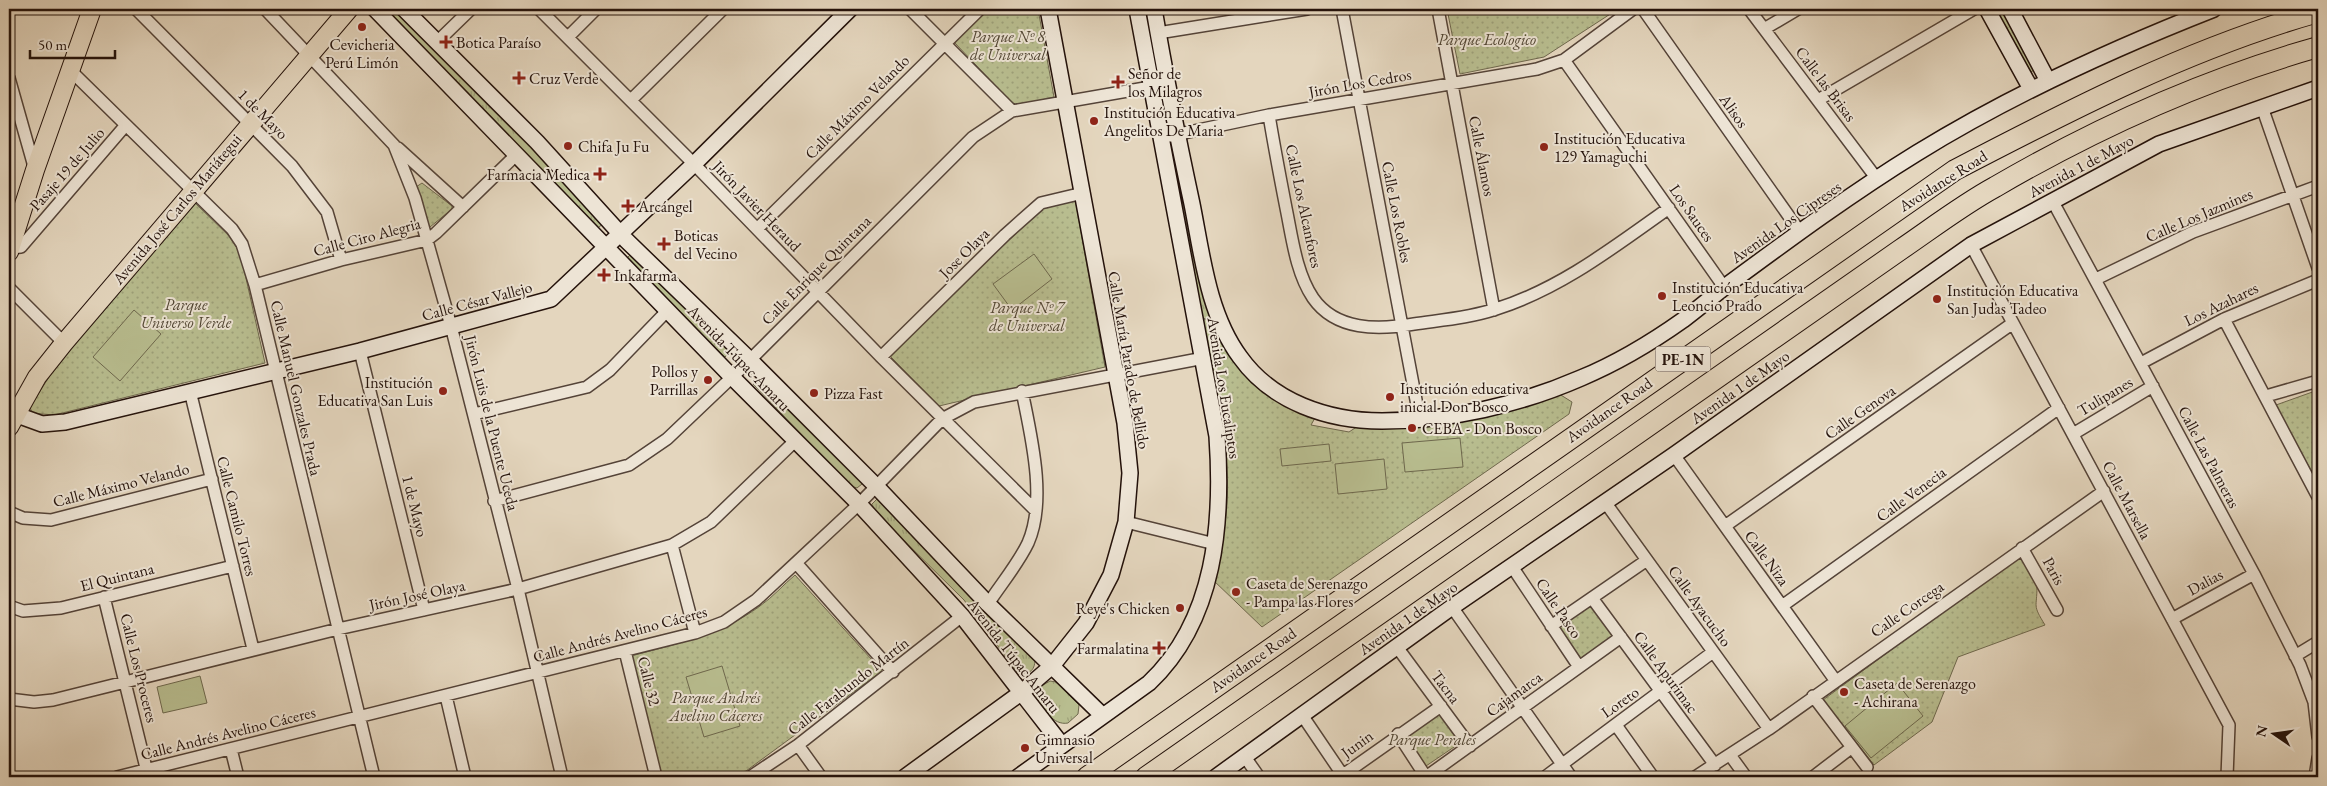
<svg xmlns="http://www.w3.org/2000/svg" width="2327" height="786" viewBox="0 0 2327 786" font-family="'EB Garamond',serif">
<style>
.grass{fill:url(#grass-tufts);stroke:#6e684d}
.park{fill:url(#park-dots);stroke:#6e684d}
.pitch{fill:#b8bd8f;stroke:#6e684d}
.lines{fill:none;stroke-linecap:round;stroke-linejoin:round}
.street-casing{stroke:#544338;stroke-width:14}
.secondary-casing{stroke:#24120b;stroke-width:18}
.primary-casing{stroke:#24120b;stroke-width:20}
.highway-casing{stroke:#24120b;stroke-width:22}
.street{stroke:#ede4d5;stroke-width:11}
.secondary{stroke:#ede4d5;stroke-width:15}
.primary{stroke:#e4d6be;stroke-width:18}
.highway{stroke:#e4d6be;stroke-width:20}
.poi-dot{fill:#8f2418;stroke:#ede4d5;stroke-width:2}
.labels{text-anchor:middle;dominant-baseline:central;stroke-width:4;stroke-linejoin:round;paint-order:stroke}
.shield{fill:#ede4d5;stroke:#605148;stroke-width:1}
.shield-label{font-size:15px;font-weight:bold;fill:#24120b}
.park-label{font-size:16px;font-style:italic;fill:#504533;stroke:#ede4d5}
.poi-label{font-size:16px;fill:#24120b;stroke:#ede4d5;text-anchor:start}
.street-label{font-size:16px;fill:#24120b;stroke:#ede4d5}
</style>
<defs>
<pattern id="grass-tufts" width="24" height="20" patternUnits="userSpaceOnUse" patternTransform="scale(1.25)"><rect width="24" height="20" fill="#b8bd8f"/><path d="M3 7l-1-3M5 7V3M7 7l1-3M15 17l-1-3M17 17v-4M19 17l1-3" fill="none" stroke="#9ea17a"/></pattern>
<pattern id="park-dots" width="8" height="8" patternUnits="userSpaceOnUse" patternTransform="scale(1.25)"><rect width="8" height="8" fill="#b8bd8f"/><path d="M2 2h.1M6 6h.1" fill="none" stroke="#9ea17a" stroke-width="1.8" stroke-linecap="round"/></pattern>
</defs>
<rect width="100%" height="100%" fill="#e4d6be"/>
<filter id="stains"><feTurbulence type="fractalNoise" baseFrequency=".004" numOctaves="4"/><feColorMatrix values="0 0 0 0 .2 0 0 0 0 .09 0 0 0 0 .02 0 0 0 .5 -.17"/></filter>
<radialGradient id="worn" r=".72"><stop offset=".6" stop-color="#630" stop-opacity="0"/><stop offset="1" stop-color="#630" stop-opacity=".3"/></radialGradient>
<!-- grass -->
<path class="grass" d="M383 9H395L606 221 598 228Z
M1173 145 1211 317 1203 319 1170 147Z
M634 251 733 349 725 357 627 258Z
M760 377 862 479V484L857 488 851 486 753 384Z
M878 498 1035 659C1035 672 1028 675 1017 672L964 600 871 508 872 504Z
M1050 681 1056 682 1079 705 1078 714 1068 723C1053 726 1043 708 1036 698L1038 688Z"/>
<!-- park -->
<path class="park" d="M989 9H1038L1054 97 1015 106 954 42Z
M1447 9H1618L1544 57 1460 74Z
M1993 9H2004L2038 68 2029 73Z
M422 183 452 206V209L430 227 428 226 416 187Z
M1075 198 1105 367 939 406 889 355 1048 203Z
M193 201 232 239 241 256 265 363 54 415 32 413 30 407 56 366Z
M1212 317 1227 349 1315 418 1311 425 1349 432 1358 426 1556 392 1572 402 1569 414 1262 627 1212 579C1218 558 1223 537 1226 515 1233 451 1214 384 1201 321Z
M2318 390V484L2276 405Z
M2020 555C2027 564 2037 574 2037 587 2037 608 2032 604 2045 625L1958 657 1932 722 1874 765 1823 700Z
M795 575 882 671 746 771 721 777H660L631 656C676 644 721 635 760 606 773 597 783 585 795 575Z
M1592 603 1615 634 1577 661 1556 628Z
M1439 711 1460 743 1426 766 1403 735Z"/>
<!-- pitch -->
<path class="pitch" d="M1034 254 1052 279 1012 310 993 284Z
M134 310 161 334 120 381 93 357Z
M1460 438 1463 467 1405 472 1402 443Z
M1329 444 1331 461 1282 466 1280 449Z
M1384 459 1387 489 1338 494 1335 464Z
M722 666 740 726 704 737 686 677Z
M200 676 207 703 163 713 157 687Z
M1897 683 1923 716 1871 758 1845 726Z"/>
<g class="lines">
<!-- street casing -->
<g class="street-casing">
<path id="street" d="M136 9 292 166 327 212 341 260
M265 9 394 145 415 198 451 326 518 589 562 777
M539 9 694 164 881 357 1036 511
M910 9 1012 111
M1342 9 1420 421
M1438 9 1494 310
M1643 9 1800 232
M1749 9 1877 179
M1764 29 1798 9
M1158 33 1307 9
M568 37 596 9
M437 42 471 9
M1564 60 1724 287
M70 70 232 229 242 244 255 285 374 777
M9 78 35 170
M631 100 723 9
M1818 100 1974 9
M2262 107 2318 268
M1269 115C1274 146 1280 177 1286 208 1292 237 1296 273 1313 298 1336 331 1378 330 1414 324 1441 320 1469 318 1496 309 1560 289 1614 247 1669 208
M1170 136 1269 115 1537 69 1564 60 1633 9
M398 148 463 207
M2052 200 2254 574 2300 665 2314 702 2318 737
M757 229 980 9
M1971 245 2229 725 2227 777
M10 248 21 247 125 126
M2096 279 2193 232 2318 186
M255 285 341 260 427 240 436 233 516 155
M9 288 64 343
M2224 319 2318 497
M360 351 424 610
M881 357 1005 235 1041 203 1083 193
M2141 363 2224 319 2318 280
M190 391 253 649
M2266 396 2318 381
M474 414 587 387 610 370 668 310
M2073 434 2153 386
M1674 455 1835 680
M494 501 629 465 667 439 750 360 973 137 1012 111 1168 84
M1605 502 1769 729
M9 512 23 518 51 520 212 479
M1126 522 1215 544
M1725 526 2013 323
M672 545 695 633
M2022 548 2057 610
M797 564 893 672
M1513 568 1579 667
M104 597 148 776
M1592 598 1715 765
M988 604C1001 584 1018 564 1028 543 1047 500 1031 436 1022 391
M9 606 23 611 61 608 233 566
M1782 606 2059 408
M1452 607 1571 777
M2172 619 2254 574
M1551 626 1647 560
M1397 647 1470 746
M625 651 656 777
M2295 656 2318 642
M446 696 465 777
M1813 696 1867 767
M9 699 34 702 53 700 338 629 518 589 672 545 711 522 795 441
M1302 715 1344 777
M1616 725 1653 777
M1398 734 1426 777 1621 637
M798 745 821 777
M231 749 238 777
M1730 755 1746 777
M1245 757 1259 777
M1343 775 1441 706
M117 777 695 633 724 622 756 600 859 504 942 419 974 402 1204 358
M750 777 798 745 962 616
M1545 777 1713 652
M1695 777 1769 729 2104 491
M1813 777 1851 748
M2315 777 2318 758"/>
</g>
<!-- secondary casing -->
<g class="secondary-casing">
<path id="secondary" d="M375 9 732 377 859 504 962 616 1062 745
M404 9 537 142 626 240 750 360 875 485 988 604 1102 715
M1154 9C1165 74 1178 139 1192 204 1202 254 1208 314 1240 357 1272 402 1328 421 1382 421 1449 421 1519 405 1581 378 1617 363 1652 342 1683 320 1699 308 1714 295 1730 283 1791 238 1852 193 1917 153 2011 95 2112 49 2214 9
M1987 9 2031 89
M2010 9 2048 81
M9 412 42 424 65 422 360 351 551 299 694 164 850 9
M905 777 1022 692 1052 666 1086 623 1111 575 1126 522 1130 473 1125 423 1048 9
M1018 777 1149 683C1216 620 1223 522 1217 436L1137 9
M1216 777 1452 607 1674 455 1971 245 2159 144 2318 88"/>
</g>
<!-- primary casing -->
<g class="primary-casing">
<path id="primary" d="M9 252 35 170 92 9
M9 427 37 377 64 343 349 9"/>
</g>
<!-- highway casing -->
<g class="highway-casing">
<path id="highway" d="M1087 777 1955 170C2072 109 2190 48 2318 12
M1146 777 1900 250C1931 229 1962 205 1995 187 2096 128 2205 79 2318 47"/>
</g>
<!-- street -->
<use href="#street" class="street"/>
<!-- secondary -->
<use href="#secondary" class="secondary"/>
<!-- primary -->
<use href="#primary" class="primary"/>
<!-- highway -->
<use href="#highway" class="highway"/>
</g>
<!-- markers -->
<g class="poi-dot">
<circle cx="362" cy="27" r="5"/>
<path d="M443.5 34.5h5v5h5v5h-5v5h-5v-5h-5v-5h5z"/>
<path d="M516.5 70.5h5v5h5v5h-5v5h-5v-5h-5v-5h5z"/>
<path d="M1115.5 74.5h5v5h5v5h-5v5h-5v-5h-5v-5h5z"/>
<circle cx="1094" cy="121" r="5"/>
<circle cx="568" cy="146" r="5"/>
<circle cx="1544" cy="147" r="5"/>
<path d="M597.5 166.5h5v5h5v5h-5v5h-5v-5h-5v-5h5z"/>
<path d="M625.5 198.5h5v5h5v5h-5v5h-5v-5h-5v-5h5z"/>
<path d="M661.5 236.5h5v5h5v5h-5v5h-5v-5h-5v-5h5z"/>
<path d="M601.5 267.5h5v5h5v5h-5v5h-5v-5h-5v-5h5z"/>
<circle cx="1662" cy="296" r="5"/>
<circle cx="1937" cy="299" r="5"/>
<circle cx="708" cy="380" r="5"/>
<circle cx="443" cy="391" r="5"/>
<circle cx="814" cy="393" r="5"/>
<circle cx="1390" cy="397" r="5"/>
<circle cx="1412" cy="428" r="5"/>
<circle cx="1236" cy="592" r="5"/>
<circle cx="1180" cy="608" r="5"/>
<path d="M1156.5 640.5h5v5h5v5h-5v5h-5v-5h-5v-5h5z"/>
<circle cx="1844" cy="692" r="5"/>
<circle cx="1025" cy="748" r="5"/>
</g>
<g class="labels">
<!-- shield labels -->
<rect class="shield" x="1655.5" y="346.5" width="55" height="25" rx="4"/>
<g class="shield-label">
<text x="1683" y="359">PE-1N</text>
</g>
<!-- park labels -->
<g class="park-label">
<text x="1008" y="36">Parque Nº 8<tspan x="1008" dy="18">de Universal</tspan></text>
<text x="1487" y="39">Parque Ecologico</text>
<text x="186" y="304">Parque<tspan x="186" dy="18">Universo Verde</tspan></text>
<text x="1027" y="307">Parque Nº 7<tspan x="1027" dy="18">de Universal</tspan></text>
<text x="716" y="697">Parque Andrés<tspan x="716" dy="18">Avelino Cáceres</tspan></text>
<text x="1432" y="739">Parque Perales</text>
</g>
<!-- poi labels -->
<g class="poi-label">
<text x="456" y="42">Botica Paraíso</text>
<text x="362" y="44" text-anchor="middle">Cevicheria<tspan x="362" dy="18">Perú Limón</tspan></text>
<text x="1128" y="73">Señor de<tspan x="1128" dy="18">los Milagros</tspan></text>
<text x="529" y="78">Cruz Verde</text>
<text x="1104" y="112">Institución Educativa<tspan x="1104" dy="18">Angelitos De Maria</tspan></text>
<text x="1554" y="138">Institución Educativa<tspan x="1554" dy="18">129 Yamaguchi</tspan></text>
<text x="578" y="146">Chifa Ju Fu</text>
<text x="590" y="174" text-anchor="end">Farmacia Medica</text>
<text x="638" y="206">Arcángel</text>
<text x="674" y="235">Boticas<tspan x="674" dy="18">del Vecino</tspan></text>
<text x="614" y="275">Inkafarma</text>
<text x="1672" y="287">Institución Educativa<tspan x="1672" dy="18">Leoncio Prado</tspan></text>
<text x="1947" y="290">Institución Educativa<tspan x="1947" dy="18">San Judas Tadeo</tspan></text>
<text x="698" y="371" text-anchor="end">Pollos y<tspan x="698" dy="18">Parrillas</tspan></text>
<text x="433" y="382" text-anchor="end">Institución<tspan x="433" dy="18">Educativa San Luis</tspan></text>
<text x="1400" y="388">Institución educativa<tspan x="1400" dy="18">inicial Don Bosco</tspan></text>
<text x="824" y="393">Pizza Fast</text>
<text x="1422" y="428">CEBA - Don Bosco</text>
<text x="1246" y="583">Caseta de Serenazgo<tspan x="1246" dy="18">- Pampa las Flores</tspan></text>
<text x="1170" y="608" text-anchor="end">Reye's Chicken</text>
<text x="1149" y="648" text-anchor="end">Farmalatina</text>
<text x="1854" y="683">Caseta de Serenazgo<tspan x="1854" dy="18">- Achirana</tspan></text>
<text x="1035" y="739">Gimnasio<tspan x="1035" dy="18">Universal</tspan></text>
</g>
<!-- street labels -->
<g class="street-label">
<text transform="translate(1360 83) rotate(-10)">Jirón Los Cedros</text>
<text transform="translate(1826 84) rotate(53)">Calle las Brisas</text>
<text transform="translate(857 107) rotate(-45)">Calle Máximo Velando</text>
<text transform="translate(1734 111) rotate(55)">Alisos</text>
<text transform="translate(263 114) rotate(45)">1 de Mayo</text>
<text transform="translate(1482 156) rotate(79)">Calle Álamos</text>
<text transform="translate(2081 166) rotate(-28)">Avenida 1 de Mayo</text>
<text transform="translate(67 169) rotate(-49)">Pasaje 19 de Julio</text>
<text transform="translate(1943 181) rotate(-32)">Avoidance Road</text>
<text transform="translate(757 206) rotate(46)">Jirón Javier Heraud</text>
<text transform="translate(1304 206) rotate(78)">Calle Los Alcanfores</text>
<text transform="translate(177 209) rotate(-50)">Avenida José Carlos Mariátegui</text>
<text transform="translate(1397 212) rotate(79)">Calle Los Robles</text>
<text transform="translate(1692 213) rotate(55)">Los Sauces</text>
<text transform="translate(2199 215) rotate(-23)">Calle Los Jazmines</text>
<text transform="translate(1786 222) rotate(-35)">Avenida Los Cipreses</text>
<text transform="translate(367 237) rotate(-15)">Calle Ciro Alegria</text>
<text transform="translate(964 253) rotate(-45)">Jose Olaya</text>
<text transform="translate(816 270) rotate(-45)">Calle Enrique Quintana</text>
<text transform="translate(477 301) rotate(-15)">Calle César Vallejo</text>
<text transform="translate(2221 304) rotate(-26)">Los Azahares</text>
<text transform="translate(739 358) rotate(46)">Avenida Túpac Amaru</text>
<text transform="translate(1129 360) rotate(80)">Calle María Parado de Bellido</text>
<text transform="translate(1740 387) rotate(-35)">Avenida 1 de Mayo</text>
<text transform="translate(296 388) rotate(77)">Calle Manuel Gonzales Prada</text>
<text transform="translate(1224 388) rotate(81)">Avenida Los Eucaliptos</text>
<text transform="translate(2105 396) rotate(-31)">Tulipanes</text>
<text transform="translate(1609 410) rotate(-35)">Avoidance Road</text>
<text transform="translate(1860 412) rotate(-35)">Calle Genova</text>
<text transform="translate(492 423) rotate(76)">Jirón Luis de la Puente Uceda</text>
<text transform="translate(2209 457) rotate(62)">Calle Las Palmeras</text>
<text transform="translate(121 485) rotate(-14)">Calle Máximo Velando</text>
<text transform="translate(1911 494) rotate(-36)">Calle Venecia</text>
<text transform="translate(2127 500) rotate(62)">Calle Marsella</text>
<text transform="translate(415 506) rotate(76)">1 de Mayo</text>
<text transform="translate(237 516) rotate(76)">Calle Camilo Torres</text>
<text transform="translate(1767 558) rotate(54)">Calle Niza</text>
<text transform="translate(2054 571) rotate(61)">Paris</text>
<text transform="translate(117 577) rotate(-14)">El Quintana</text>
<text transform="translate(2205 582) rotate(-29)">Dalias</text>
<text transform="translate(417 595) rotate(-12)">Jirón José Olaya</text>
<text transform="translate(1700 606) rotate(54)">Calle Ayacucho</text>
<text transform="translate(1559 608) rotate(56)">Calle Pasco</text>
<text transform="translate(1907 609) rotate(-35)">Calle Corcega</text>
<text transform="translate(1408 618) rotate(-35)">Avenida 1 de Mayo</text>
<text transform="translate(620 634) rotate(-15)">Calle Andrés Avelino Cáceres</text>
<text transform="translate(1014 656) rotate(52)">Avenida Túpac Amaru</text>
<text transform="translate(1253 660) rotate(-35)">Avoidance Road</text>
<text transform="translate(139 668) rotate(76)">Calle Los Proceres</text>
<text transform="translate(1666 672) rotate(54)">Calle Apurimac</text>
<text transform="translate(649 681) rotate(76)">Calle 32</text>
<text transform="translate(848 686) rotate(-38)">Calle Farabundo Martín</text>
<text transform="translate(1446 687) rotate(53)">Tacna</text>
<text transform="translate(1514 694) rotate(-36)">Cajamarca</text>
<text transform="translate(1620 702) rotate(-35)">Loreto</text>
<text transform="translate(228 733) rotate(-14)">Calle Andrés Avelino Cáceres</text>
<text transform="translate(1357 744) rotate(-36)">Junin</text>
</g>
</g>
<!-- margin -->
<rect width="2327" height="786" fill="none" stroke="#e4d6be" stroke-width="30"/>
<rect x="10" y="10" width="2307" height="766" fill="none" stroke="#24120b" stroke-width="2.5"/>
<rect x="15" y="15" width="2297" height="756" fill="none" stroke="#24120b"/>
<!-- north arrow -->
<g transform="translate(2274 734) rotate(283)" stroke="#ede4d5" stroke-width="4" paint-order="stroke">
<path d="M0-4L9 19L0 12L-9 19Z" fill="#24120b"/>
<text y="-8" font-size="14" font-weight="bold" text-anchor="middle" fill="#24120b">N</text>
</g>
<!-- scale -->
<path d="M30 50v8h85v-8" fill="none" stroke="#24120b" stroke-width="2.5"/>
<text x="38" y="50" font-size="15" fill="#24120b" stroke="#ede4d5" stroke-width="4" paint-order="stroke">50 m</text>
<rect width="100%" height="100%" filter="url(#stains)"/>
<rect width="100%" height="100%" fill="url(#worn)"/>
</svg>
